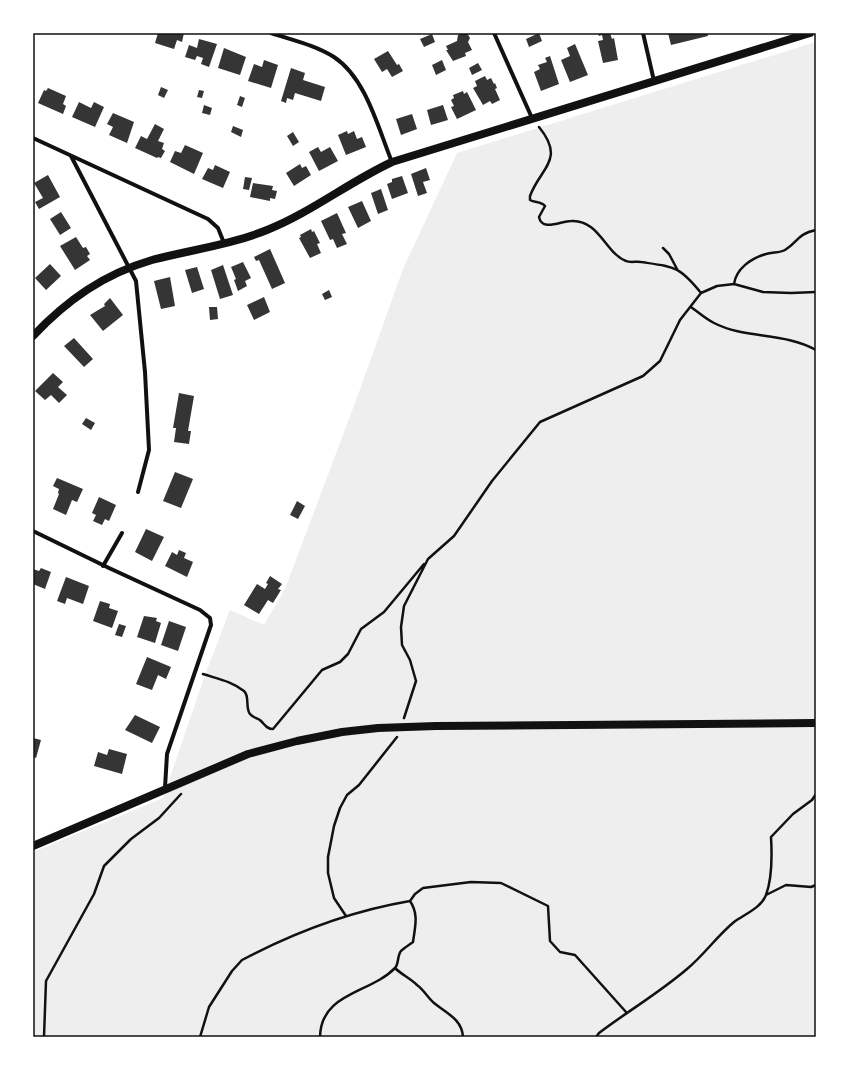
<svg xmlns="http://www.w3.org/2000/svg" width="849" height="1070" viewBox="0 0 849 1070" font-family="Barlow,sans-serif">
<style>
.green{fill:#eee}
.building{fill:#353535}
.lines{fill:none;stroke-linecap:round;stroke-linejoin:round}
.path{stroke:#111;stroke-width:2.5}
.minor{stroke:#111;stroke-width:4}
.secondary{stroke:#111;stroke-width:8}
.neatline{fill:none;stroke:#111;stroke-width:1.5}
</style>
<rect width="100%" height="100%" fill="#fff"/>
<!-- green -->
<path class="green" d="M816 42V1037H33V852L163 798 205 675 230 610 264 625 285 589 358 395 403 269 457 153Z"/>
<!-- building -->
<path class="building" d="M158 33H184L182 42 177 40 174 49 155 43Z
M461 33H467L470 38 468 42 472 50 465 53 466 56 453 61 446 50H448L446 46 457 41 458 35Z
M539 33 542 41 529 47 526 39Z
M598 33H610L612 39 614 38 618 60 603 63 598 41 603 40 602 35 599 36Z
M668 33H707L708 36 671 45Z
M432 34 435 42 424 47 420 39Z
M199 39 217 44 209 67 201 64 203 58 197 56 195 60 185 57 189 45 197 48Z
M575 44 588 75 570 82 561 60 570 56 567 48Z
M224 48 246 57 240 75 218 68Z
M388 51 397 65 399 64 403 71 392 77 387 69 382 72 374 59Z
M550 56 559 84 541 91 534 72 540 69 538 65 547 62 545 58Z
M264 60 278 65 271 88 248 81 254 64 262 67Z
M442 60 446 70 436 75 432 65Z
M478 63 482 70 472 75 469 68Z
M291 68 305 73 303 80 325 87 321 101 295 93 293 100 287 98 286 103 281 101Z
M485 76 487 80 491 78 494 84 495 83 497 88 495 89 500 100 492 104 490 101 483 105 473 88 477 86 475 81Z
M161 87 168 90 164 98 158 95Z
M48 88 66 96 63 104 66 106 63 114 38 103 44 90 46 91Z
M199 90 204 91 202 98 197 97Z
M463 91 464 94 467 92 476 110 457 119 451 107 454 106 451 100 454 98 453 95Z
M240 96 245 98 242 107 237 105Z
M79 102 91 108 94 102 104 107 95 127 72 117Z
M204 105 212 108 210 115 202 113Z
M443 105 448 120 431 125 427 110Z
M113 113 134 122 127 143 109 135 113 127 107 124Z
M412 114 417 129 401 135 396 119Z
M155 124 164 129 158 141 164 143 162 149 165 151 161 158 158 157 157 158 135 148 141 136 147 139Z
M233 126 243 130 241 137 231 132Z
M347 131 348 134 354 131 357 139 362 137 366 147 346 155 338 135Z
M293 132 299 142 293 146 287 136Z
M185 145 203 153 194 174 170 162 175 151 181 153Z
M318 147 321 152 330 147 338 161 319 171 309 152Z
M300 164 302 168 306 166 311 175 294 186 286 173Z
M215 165 230 172 223 188 202 179 208 168 213 170Z
M426 168 430 180 423 182 427 193 418 196 411 174Z
M48 175 60 197 39 209 35 202 43 198 34 183Z
M402 176 408 193 392 199 387 184 392 182V179Z
M245 177 252 178 249 190 243 189Z
M253 183 273 186 272 190 277 191 275 199 270 198V201L250 197Z
M381 189 388 210 378 214 371 193Z
M362 201 371 221 358 228 348 207Z
M61 212 71 228 60 235 50 219Z
M337 213 346 233 342 234 347 244 337 248 333 239 330 240 321 221Z
M311 229 312 232 314 231 320 243 317 244 321 253 310 258 299 238 301 237 300 235Z
M76 237 83 248 86 247 90 254 87 256 90 260 75 270 60 246Z
M270 249 285 283 272 289 259 260 256 261 254 257Z
M243 262 251 278 245 281 247 286 238 291 234 280 236 279 231 267Z
M50 264 61 276 46 290 35 278Z
M223 265 233 295 220 299 211 270Z
M197 267 204 289 192 293 185 270Z
M170 277 175 306 161 309 154 281Z
M329 290 332 297 325 300 322 294Z
M264 297 270 312 254 320 247 305Z
M110 298 123 315 103 331 90 315 105 306 104 304Z
M209 307H217L218 319 210 320Z
M74 338 93 359 84 367 64 346Z
M53 373 63 382 58 387 67 395 59 403 51 395 45 400 35 391Z
M179 393 194 396 188 431H191L189 444 174 442 176 428H173Z
M86 418 95 423 91 430 82 424Z
M175 472 193 479 181 508 163 501Z
M57 478 83 489 77 502 72 500 66 515 53 509 59 494 58 493 59 489 53 486Z
M99 497 116 505 109 521 105 519 102 525 93 521 96 515 92 513Z
M297 501 305 506 298 519 290 515Z
M146 529 164 537 152 561 135 552Z
M179 550 186 553 184 558 193 562 187 577 165 566 172 552 177 555Z
M41 568 51 572 45 589 33 584V569L39 571Z
M270 576 282 584 278 589 281 590 273 603 268 600 259 614 244 605 257 584 265 589 268 584 266 583Z
M66 577 89 586 83 604 67 598 65 604 57 601Z
M100 601 110 604 109 608 118 611 112 628 93 621Z
M144 616 157 618 156 621 161 623 155 643 137 637Z
M169 621 186 627 178 651 161 645Z
M119 624 126 626 122 637 115 635Z
M147 657 171 667 166 679 158 675 152 690 136 684Z
M135 715 160 727 152 743 125 730Z
M33 738 41 740 36 758 33 757Z
M109 749 127 754 122 774 94 766 98 752 107 755Z"/>
<g class="lines">
<!-- path -->
<path class="path" d="M539 127C566 160 540 168 530 196V200C535 203 541 201 545 206L539 217C542 232 561 221 571 221 599 219 606 254 626 261 630 263 637 261 641 262 675 267 679 266 701 293
M663 248 669 254 677 269
M734 284C736 269 751 258 766 254 772 252 780 253 785 250 798 242 797 234 816 230
M691 307C698 312 706 319 714 323 745 339 784 332 816 350
M203 674C218 679 231 681 244 691 250 696 245 708 250 714 253 718 258 718 261 721 265 725 267 729 273 729L322 670 340 662 348 654 361 629 384 612 424 564
M404 718 416 681 410 660 402 645 401 627 404 606 428 559 454 536 492 481 540 422 643 376 660 361 680 320 701 293 717 286 734 284 763 292 791 293 816 292
M766 895 786 885 811 887 816 885
M410 901 415 894 423 888 471 882 501 883 548 906 550 941 560 952 575 955 626 1012
M346 916 334 898 328 873V857L334 826 340 808 347 795 359 785 397 737
M395 968C402 975 410 978 417 985 424 990 428 998 434 1003 446 1013 462 1019 463 1037
M44 1037 46 981 94 894 104 866 131 839 159 818 181 794
M200 1037 209 1007 232 971 242 960C295 932 351 911 410 901 419 914 415 927 413 942 409 945 404 948 401 951 397 956 399 964 395 968 370 994 321 992 320 1037
M596 1037 599 1033C628 1011 659 993 687 969 704 955 717 936 734 922 745 914 761 908 766 895 772 879 772 854 771 837L793 814 812 800 816 794"/>
<!-- minor -->
<path class="minor" d="M271 33C292 40 315 45 334 57 366 78 378 128 392 162
M494 33 532 118
M643 33 654 81
M33 138 208 219 218 228 224 243
M71 156 136 281 145 372 149 450 138 492
M33 531 109 568 200 610 210 618 211 625 167 754 165 788
M103 566 122 533"/>
<!-- secondary -->
<path class="secondary" d="M33 336C67 300 104 274 152 260 190 250 230 245 267 230 310 213 349 182 392 162L810 33
M33 846 248 754 297 741 342 732 378 728 436 726 816 723"/>
</g>
<!-- border -->
<rect width="849" height="1070" fill="none" stroke="#ffffff" stroke-width="68"/>
<rect x="34" y="34" width="781" height="1002" class="neatline"/>
</svg>
